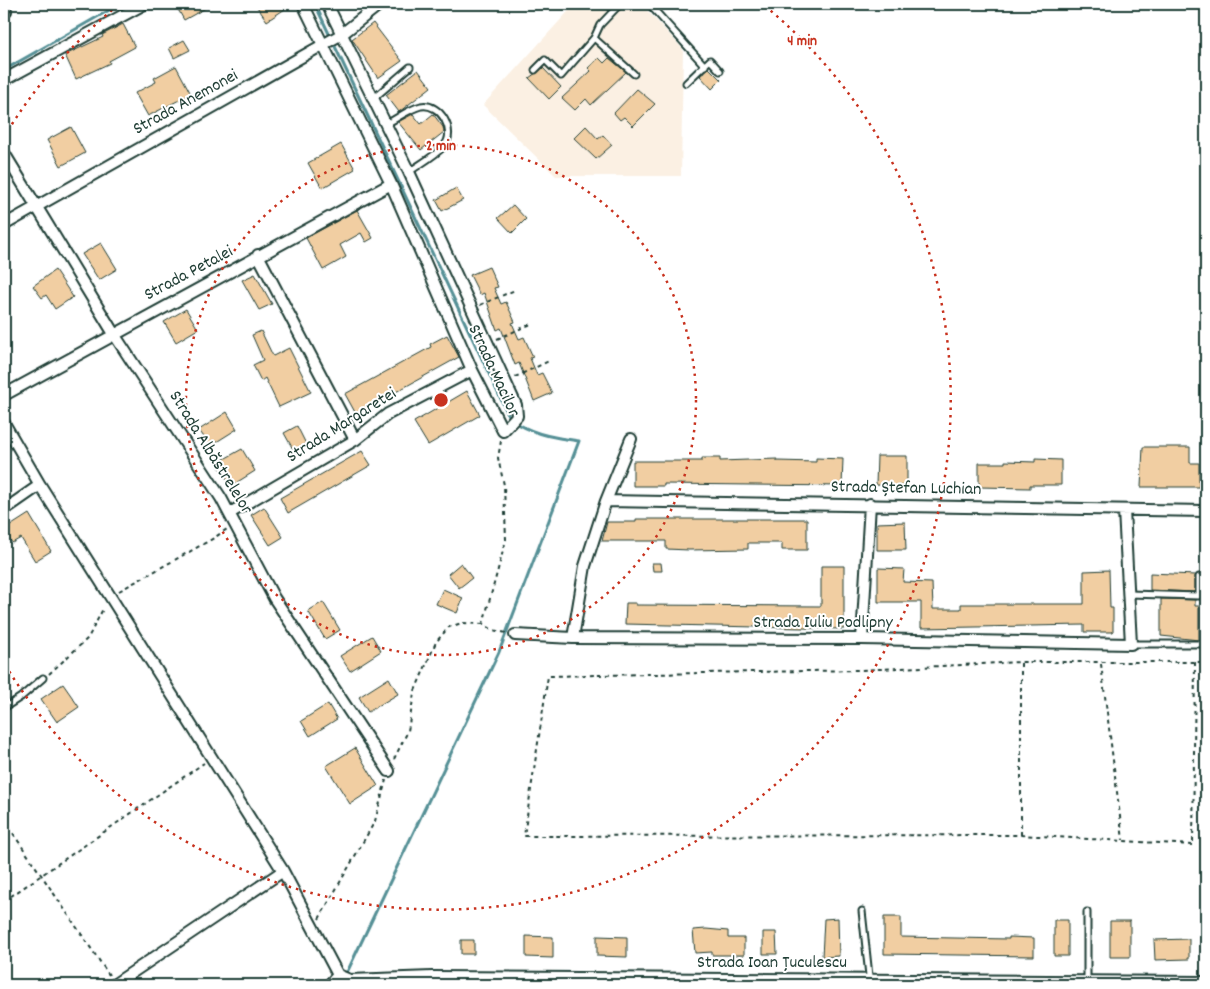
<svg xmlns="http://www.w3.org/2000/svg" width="1210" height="989" viewBox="0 0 1210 989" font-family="Dekko,sans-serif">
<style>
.built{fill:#fbf0e3}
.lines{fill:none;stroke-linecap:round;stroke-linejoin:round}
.stream{stroke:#559096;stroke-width:3}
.building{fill:#f1cea2;stroke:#1f3d34}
.lane-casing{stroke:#1f3d34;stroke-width:9}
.street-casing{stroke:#1f3d34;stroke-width:14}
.path{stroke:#1f3d34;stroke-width:2;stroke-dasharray:4 4;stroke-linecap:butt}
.lane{stroke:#fff;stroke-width:5}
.street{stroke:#fff;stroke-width:10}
.ring{fill:none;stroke:#c8321e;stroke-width:2.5;stroke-dasharray:2.5 5}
.labels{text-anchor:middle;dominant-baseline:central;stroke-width:4;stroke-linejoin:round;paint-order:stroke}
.street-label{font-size:18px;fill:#1f3d34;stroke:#fff}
.centre{fill:#c8321e;stroke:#fff;stroke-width:2.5}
.ring-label{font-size:15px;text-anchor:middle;font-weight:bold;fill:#c8321e;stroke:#fff;stroke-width:4;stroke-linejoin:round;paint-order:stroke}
</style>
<rect width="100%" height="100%" fill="#fff"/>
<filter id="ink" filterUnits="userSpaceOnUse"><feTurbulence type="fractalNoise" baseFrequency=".02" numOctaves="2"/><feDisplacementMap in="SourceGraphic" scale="10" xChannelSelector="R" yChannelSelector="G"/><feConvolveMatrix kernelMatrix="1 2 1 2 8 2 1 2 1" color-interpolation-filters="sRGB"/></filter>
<g filter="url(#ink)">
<!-- built -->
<path class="built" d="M575 4H641L683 49 681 176H556L483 105Z"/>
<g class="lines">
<!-- stream -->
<path class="stream" d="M315 4 508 414
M4 70 120 4
M341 985 499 652 579 441C557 438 537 435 518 424"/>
</g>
<!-- building -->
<path class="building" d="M175 4H213L184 20Z
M255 4H281L285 9 267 21Z
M373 23 402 61 378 78 352 39Z
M123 24 135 47 109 61 110 63 76 79 65 55 103 37 102 35Z
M184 40 190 50 174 58 169 48Z
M599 58 604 63 609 58 626 72 591 105 586 99 575 110 562 98 591 71 588 68Z
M176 66 191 94 148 116 135 93 156 82 154 78Z
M543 68 561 87 549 99 529 78Z
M709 68 721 80 712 89 700 76Z
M418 70 431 87 399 112 386 95Z
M637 89 655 104 633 126 624 117 620 120 614 113Z
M413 114 421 124 433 114 443 127 444 132 421 150 398 122Z
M586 126 598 139 603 135 612 145 596 159 574 138Z
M71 127 85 153 61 166 47 140Z
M341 144 355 169 322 188 308 163Z
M456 188 463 200 442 211 436 200Z
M513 205 526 219 512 233 498 218Z
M357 210 373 238 366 242 361 233 340 245 346 257 323 270 306 238Z
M101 243 117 269 99 280 82 254Z
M489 267 498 287 494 288 501 304 506 302 515 322 512 323 519 339 524 337 533 357 530 358 537 375 542 373 552 393 534 401 519 363 515 365 501 328 497 330 484 293 480 295 470 275Z
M55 270 73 297 55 309 46 295 42 298 33 286Z
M255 274 272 304 259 310 242 280Z
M186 309 198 329 176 342 164 322Z
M261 331 273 356 289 348 311 392 279 407 265 378 261 381 253 365 263 360 252 335Z
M447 335 459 357 356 414 345 394 431 347 430 344Z
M467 391 480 415 428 445 414 422Z
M227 412 237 429 210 446 199 430Z
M297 426 306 444 294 451 284 433Z
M1143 447H1190V463H1199V487H1141Z
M242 449 255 471 231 486 217 463Z
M362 451 371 465 288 513 280 498Z
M877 456H907V486L876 485Z
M702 458H720V461L777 459V461L816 462V458L843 459 842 486 664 484V486H633V461H702Z
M1035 459 1061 460V485H1030V488L979 487V463H1005V461L1035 462Z
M264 507 283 537 270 545 251 515Z
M29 514 51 551 35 561 21 538 12 543 4 530Z
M636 519H807V550H782V543H748V549L689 550 666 549V541H602L607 522H636Z
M905 522 906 550H877V523Z
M461 563 472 578 459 588 448 574Z
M652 563H661L662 571H653Z
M821 566H844V629L625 624 626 603H636V605L821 606Z
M878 568 904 569 903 582 932 583 933 609H961V604H1084V571L1109 570 1110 608H1113V632H1084V625L921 628V602H878Z
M1150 573 1195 575V592L1150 590Z
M443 589 463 598 457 613 436 604Z
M1161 599 1195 600V606H1199V640L1161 636Z
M323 602 340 630 325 639 308 611Z
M372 636 381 651 350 671 340 656Z
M389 678 398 694 368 712 359 697Z
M63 684 79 707 57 722 41 699Z
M328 704 337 719 310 736 301 721Z
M355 748 378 786 350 804 326 766Z
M884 917H901V937L1009 939V937L1034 938V956L884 954Z
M838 918 839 956 822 957 824 919Z
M1054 920H1068V956H1054Z
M1110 921H1130V957H1110Z
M706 929 728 931V938H744V955H712V952L695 953 693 930Z
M763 932H776L777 954H763Z
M526 936 553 937V958L526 957Z
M597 936 627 937V957L597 956Z
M1189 939V959L1155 960 1154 940Z
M461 940H474V954H461Z"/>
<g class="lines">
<!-- lane casing -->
<g class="lane-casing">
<path id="lane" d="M620 4 600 25 594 38 634 74
M649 4 705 66
M535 70 545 60 561 76 594 38
M686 83 710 60 720 71
M374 98 410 67
M386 124C396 119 409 109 421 106 440 102 457 132 444 146 435 156 420 164 409 172
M1129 594 1199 596V577
M1131 644H1206
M4 708 21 697 43 678
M862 911 870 985
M1087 912V981"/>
</g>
<!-- street casing -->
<g class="street-casing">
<path id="street" d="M303 4 391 184 472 370 503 431 517 416 516 405 409 172 327 4
M4 6 6 11
M4 80 144 4
M4 153 114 334 221 498 274 598 389 771
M4 225 342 34 380 4
M258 255 355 440
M4 395 391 184
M4 423 40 485 283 871 338 975
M606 501 1206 511
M4 510 40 485
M230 513 355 440 388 414 472 370
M515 635 573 638 862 639 1131 644 1124 510
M573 638 585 566 606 501 631 439
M862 639 870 504
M338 975 350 980 432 977 1206 982
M115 984 283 871
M329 985 338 975"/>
</g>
<!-- path -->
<path class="path" d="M480 305 515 290
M497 339 531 324
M515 377 549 361
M501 441 498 458 504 485 506 540 483 624 493 630 506 633
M119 591 214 538 227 529
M1195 662 1193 845 1021 835 524 836 548 676 860 670 1021 662H1206
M1101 664 1123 840
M49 674 88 638 104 607
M394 759 408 731 414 693 436 642 449 627 462 623 483 624
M4 820 109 975
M1021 835V662
M4 901 204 763
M319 919 375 821 386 780"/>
<!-- lane -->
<use href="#lane" class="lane"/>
<!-- street -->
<use href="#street" class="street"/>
</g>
</g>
<!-- distance rings -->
<g class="ring">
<circle cx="441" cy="400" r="255"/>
<path d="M4 137A510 510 0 0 1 117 6M765 6A510 510 0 1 1 4 663"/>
</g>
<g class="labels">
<!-- street labels -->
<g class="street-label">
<text transform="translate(186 103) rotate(-29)">Strada Anemonei</text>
<text transform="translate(189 274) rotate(-28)">Strada Petalei</text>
<text transform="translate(493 371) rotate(65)">Strada Macilor</text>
<text transform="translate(342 426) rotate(-32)">Strada Margaretei</text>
<text transform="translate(210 453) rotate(58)">Strada Albăstrelelor</text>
<text transform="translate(906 489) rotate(1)">Strada Ștefan Luchian</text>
<text x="823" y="623">Strada Iuliu Podlipny</text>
<text x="772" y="963">Strada Ioan Țuculescu</text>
</g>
</g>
<circle cx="441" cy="400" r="8" class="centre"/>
<g class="ring-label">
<text x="802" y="45">4 min</text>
<text x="441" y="150">2 min</text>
</g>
<!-- margin -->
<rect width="1210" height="989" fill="none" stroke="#fff" stroke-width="20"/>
<rect x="10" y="10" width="1190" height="969" fill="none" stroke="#1f3d34" stroke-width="2" filter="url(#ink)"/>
</svg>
